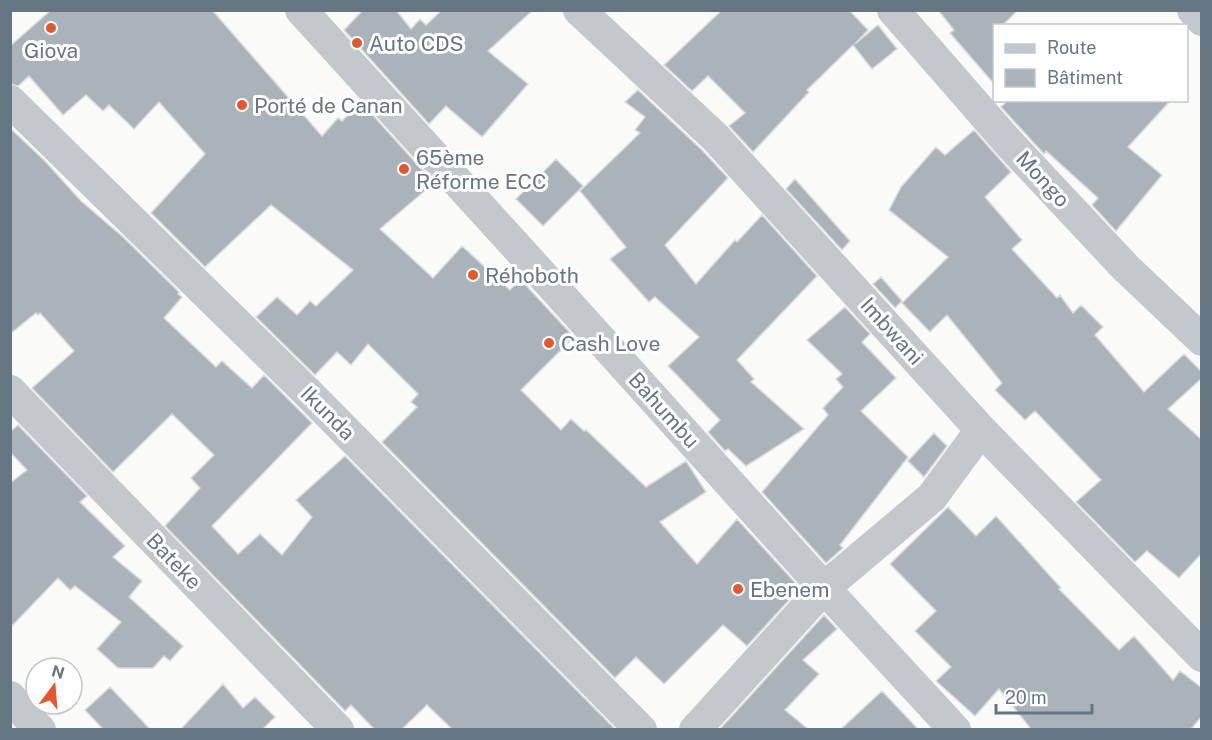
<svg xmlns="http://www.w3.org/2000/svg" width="1212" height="740" viewBox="0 0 1212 740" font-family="'Public Sans',sans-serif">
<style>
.building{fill:#aab3b9;stroke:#dcdcda;stroke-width:1.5}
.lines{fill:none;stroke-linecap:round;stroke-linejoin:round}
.street{stroke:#c3c8cc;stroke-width:32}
.poi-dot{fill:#e4572e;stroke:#fff;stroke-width:2}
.labels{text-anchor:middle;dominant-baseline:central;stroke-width:6;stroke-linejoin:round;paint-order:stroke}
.poi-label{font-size:21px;fill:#657683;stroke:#fff;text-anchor:start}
.street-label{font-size:21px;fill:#657683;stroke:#fff}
</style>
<rect width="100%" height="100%" fill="#fafaf8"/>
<!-- building -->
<path class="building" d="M51 10H212L322 136 338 118 342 121 361 102 434 183 380 229 433 278 462 246 510 290 520 279 574 337 521 390 561 430 571 419 584 431 586 430 646 487 686 461 706 492 660 522 697 564 737 519 800 588 747 646 723 625 664 684 636 657 615 678 382 442 417 407 411 402 418 394 368 344 351 365 337 352 315 375 256 317 277 297 297 315 310 301 316 306 353 270 271 205 205 267 151 213 205 154 159 102 134 129 109 105 103 111 86 95 63 115 29 76 18 86 10 84V46Z
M363 10H396L411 29 420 19 426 25 442 10H533L488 51 528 84 482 137 446 106 429 124 344 30Z
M722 10H849L868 30 855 44 878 25 897 49 872 69 853 45 807 90 809 92 753 152 729 126 745 113 708 76 692 91 664 65Z
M938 10H1018L1002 26H994V84L950 33 954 30Z
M638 90 702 150 728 178 665 245 696 284 735 240 737 242 762 215 817 276 737 360 754 379 751 382 804 429 746 466 728 449 725 451 708 432 720 420 668 366 699 337 655 297 649 302 610 259 626 247 580 191 640 133 635 130 645 117 625 102Z
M1008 100H1171L1128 147 1162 175 1116 231 1092 205 1098 198 1046 151 1044 154 1001 107Z
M10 128 45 161 81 201 122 236 179 292 178 294 182 297 164 318 216 367 222 361 252 388 264 375 312 423 212 526 238 554 260 534 282 555 312 517 296 500 345 456 615 729H452L427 705 402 729H374L351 705 345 711 165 526 200 488 191 478 214 455 172 414 113 472 32 388 74 351 40 313 38 315 36 313 10 334Z
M974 130 1011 172 985 197 1022 240 1012 249 1057 298 1060 295 1073 313 1081 305 1103 327 1095 335 1144 392 1184 354 1202 372V378L1168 409 1202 440V553L1179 578 1147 551 1135 562 1076 502 1101 480 1035 411 1025 420 995 390 1002 383 947 315 930 332 902 303 948 257 889 210 901 187 936 147 945 155Z
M556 159 583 186 543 226 516 199Z
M795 179 850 241 842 250 786 189Z
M881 277 902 301 895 308 873 284Z
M845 307 870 334 862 342 896 378 861 411 908 457 840 545 843 548 826 563 762 492 828 415 823 408 843 387 836 379 842 374 807 340Z
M18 425 87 496 80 502 125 546 113 557 142 581 129 597 183 646 170 661 164 656 153 668H118L97 649 121 622 75 586 70 590 58 578 10 628V483L27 470 10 452V432Z
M934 433 947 446 924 477 908 461Z
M948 507 976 536 996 516 1061 588 1059 589 1119 650 1134 636 1173 680 1180 671 1202 688V716L1191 729H1031L999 689 975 716 936 681 951 667 915 631 936 611 890 564Z
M824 615 837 629 803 660 819 674 785 710 808 729H720Z
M223 684 243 708 255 697 275 717 263 729H181Z
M110 687 150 729H103L85 710Z
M882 691 918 729H841Z"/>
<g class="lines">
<!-- street -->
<path class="street" d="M301 10 555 289 824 588 955 730
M579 10 715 137 981 430 1202 656
M893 10 1007 141 1125 267 1202 340
M1193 10 1202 20
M10 101 309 394 641 730
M10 391 338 730
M10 697 40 730
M695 730 824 588 932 497 981 430"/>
</g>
<!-- markers -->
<g class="poi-dot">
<circle cx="51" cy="28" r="6"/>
<circle cx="357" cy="43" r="6"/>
<circle cx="242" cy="105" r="6"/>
<circle cx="404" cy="169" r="6"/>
<circle cx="473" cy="275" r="6"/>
<circle cx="549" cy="343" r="6"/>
<circle cx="738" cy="589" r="6"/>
</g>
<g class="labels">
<!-- poi labels -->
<g class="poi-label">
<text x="369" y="43">Auto CDS</text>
<text x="51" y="50" text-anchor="middle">Giova</text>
<text x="254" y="105">Porté de Canan</text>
<text x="416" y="157">65ème<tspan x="416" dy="24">Réforme ECC</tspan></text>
<text x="485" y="275">Réhoboth</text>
<text x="561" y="343">Cash Love</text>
<text x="750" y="589">Ebenem</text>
</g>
<!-- street labels -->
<g class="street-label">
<text transform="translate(1043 179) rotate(47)">Mongo</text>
<text transform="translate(892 331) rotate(48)">Imbwani</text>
<text transform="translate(664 410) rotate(48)">Bahumbu</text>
<text transform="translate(328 413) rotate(45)">Ikunda</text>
<text transform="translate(174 561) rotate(46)">Bateke</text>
</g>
</g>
<!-- border -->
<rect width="1212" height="740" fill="none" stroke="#657683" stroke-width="24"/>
<!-- legend -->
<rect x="993" y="24" width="195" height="78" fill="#ffffff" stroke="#c1c8cd" stroke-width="1.5"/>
<rect x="1005" y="44" width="30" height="9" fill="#c3c8cc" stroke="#c1c8cd" stroke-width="1.5"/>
<text x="1047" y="54" font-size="18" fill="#657683">Route</text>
<rect x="1005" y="69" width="30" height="18" fill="#aab3b9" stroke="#c1c8cd" stroke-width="1.5"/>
<text x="1047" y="84" font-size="18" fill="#657683">Bâtiment</text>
<!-- north arrow -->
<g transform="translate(54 686) rotate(16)"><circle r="28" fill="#ffffff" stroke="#c1c8cd" stroke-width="1.5"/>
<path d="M0-4.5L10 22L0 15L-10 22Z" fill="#e4572e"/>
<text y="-9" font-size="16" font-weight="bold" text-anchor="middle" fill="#657683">N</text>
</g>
<!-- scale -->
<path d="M996 704v9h96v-9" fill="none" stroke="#657683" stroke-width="3"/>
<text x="1005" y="704" font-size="18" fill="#657683" stroke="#ffffff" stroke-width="4.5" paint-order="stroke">20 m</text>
</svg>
